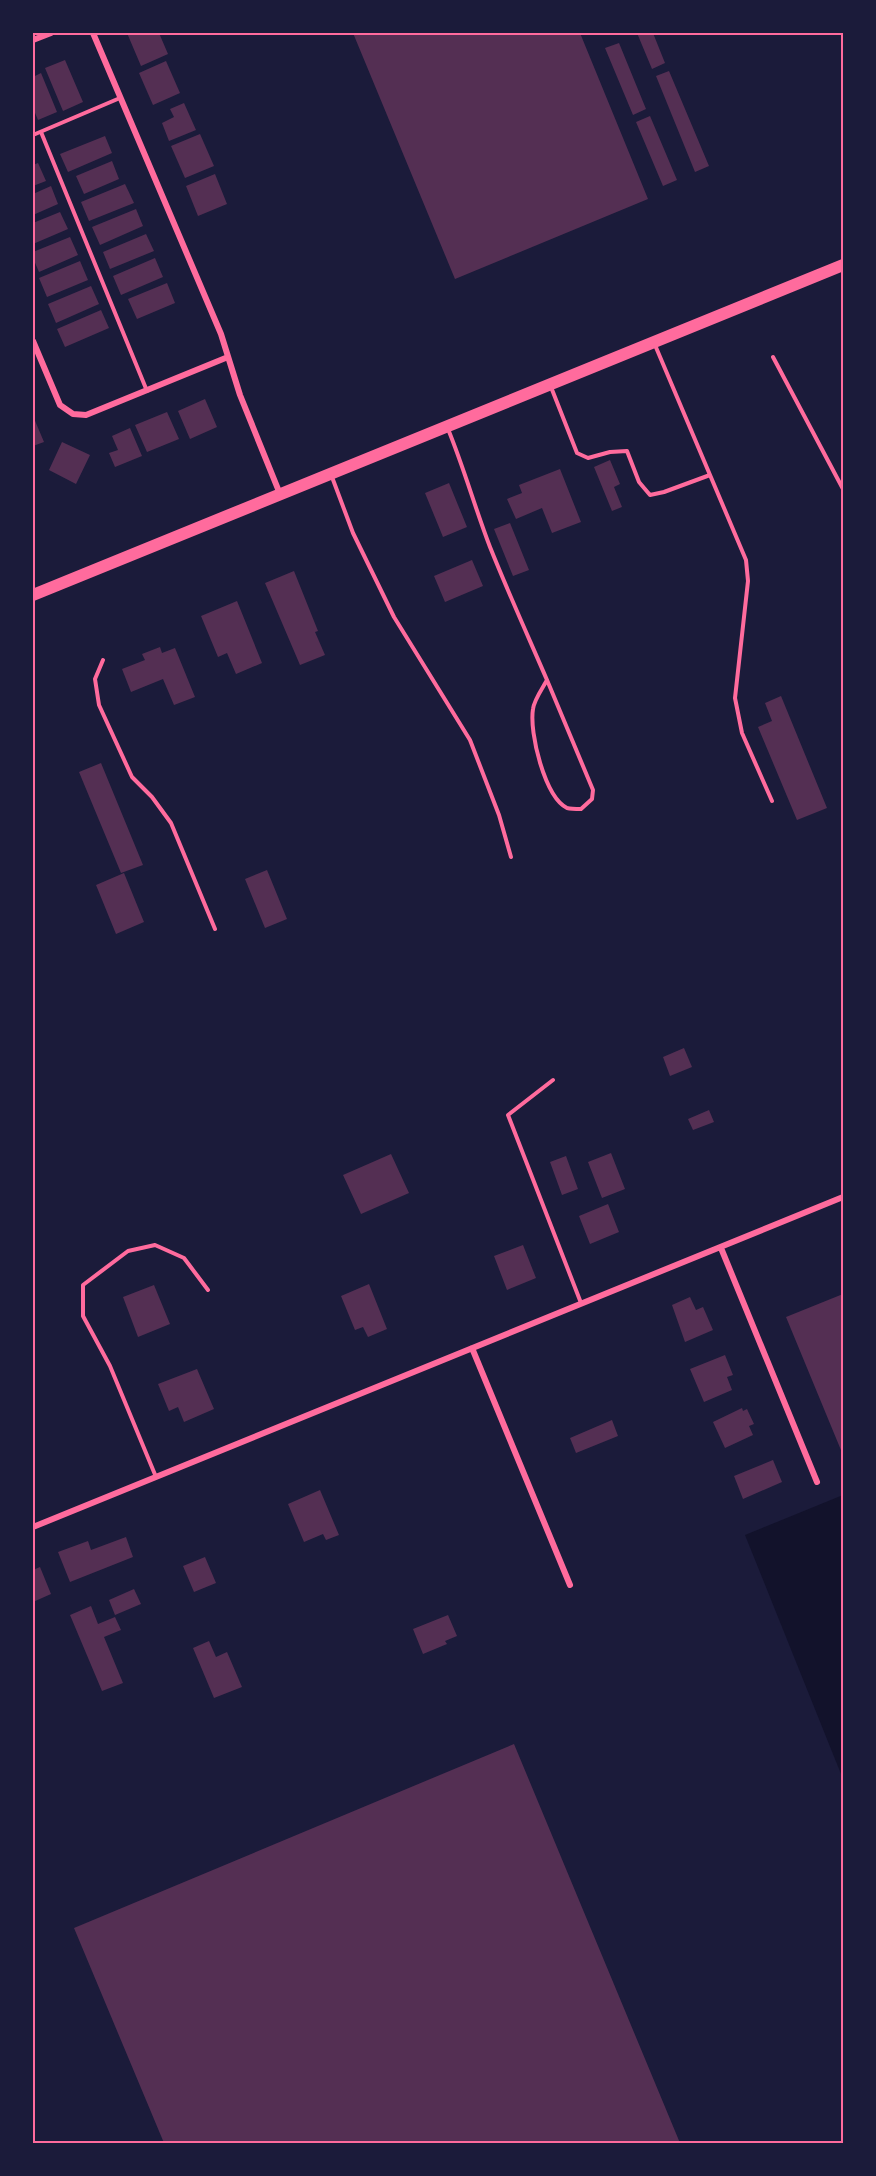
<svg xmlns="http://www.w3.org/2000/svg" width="876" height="2176" viewBox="0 0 876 2176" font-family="Helvetica,sans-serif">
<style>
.water{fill:#12122b}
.building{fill:#542f53}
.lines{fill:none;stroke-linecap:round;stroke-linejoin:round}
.service{stroke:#ff6b9d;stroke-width:4}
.minor{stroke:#ff6b9d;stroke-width:6}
.secondary{stroke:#ff6b9d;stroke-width:12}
.neatline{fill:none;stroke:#ff6b9d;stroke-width:2}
</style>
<rect width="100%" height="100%" fill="#1b1b3a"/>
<!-- water -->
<path class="water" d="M843 1495V1779L745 1535Z"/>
<!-- building -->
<path class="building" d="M127 33H159L168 54 141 66Z
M353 33H580L648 199 455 279Z
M637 33H653L665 63 652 69Z
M619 43 646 109 633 115 605 48Z
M65 60 83 102 63 111 45 68Z
M166 61 180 93 153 105 139 73Z
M669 71 709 166 695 172 656 76Z
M41 73 57 112 38 120 33 108V77Z
M184 103 196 130 169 141 162 123 174 117 170 109Z
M650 116 677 180 663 186 636 122Z
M200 134 214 166 185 178 171 146Z
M105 136 112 153 68 172 60 154Z
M112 161 119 179 84 194 76 176Z
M38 163 46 181 33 186V165Z
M215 174 227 204 198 216 186 186Z
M125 184 134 203 89 221 81 202Z
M51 186 58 204 33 215V194Z
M136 209 143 226 100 245 92 227Z
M60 212 68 229 33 244V223Z
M146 234 154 251 110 269 103 252Z
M70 237 78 255 39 272 33 258V252Z
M155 258 163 277 121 295 113 276Z
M80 261 88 280 47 297 39 278Z
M167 283 175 303 137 319 128 299Z
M91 286 99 304 56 323 48 304Z
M101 310 109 328 65 347 57 329Z
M205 399 217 427 190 439 178 411Z
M167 412 179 439 147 452 135 425Z
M33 416 44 442 33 446Z
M130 428 142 456 115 467 109 453 118 450 112 436Z
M62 442 90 455 76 484 49 470Z
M610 460 620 484 614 487 622 507 612 511 594 467Z
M560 469 581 522 552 533 542 508 516 519 507 499 522 493 519 485Z
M449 483 467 527 443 537 425 493Z
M510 523 529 570 513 576 494 529Z
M472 560 483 586 445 602 434 576Z
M294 571 318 631 315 632 325 655 300 665 265 583Z
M237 601 262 663 236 674 227 653 218 657 201 616Z
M160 647 162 653 175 648 195 697 174 705 163 679 131 692 122 669 145 660 142 654Z
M781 696 827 808 797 820 758 727 772 721 765 703Z
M101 763 143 865 121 873 79 772Z
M267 870 287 919 265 928 245 879Z
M124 873 144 922 116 934 96 885Z
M684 1048 692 1067 670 1076 663 1057Z
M709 1110 714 1122 693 1130 688 1119Z
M611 1153 625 1189 602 1198 588 1162Z
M391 1154 409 1193 361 1214 343 1175Z
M566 1156 578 1189 562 1195 550 1162Z
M608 1204 619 1232 590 1244 579 1216Z
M523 1245 536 1278 507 1290 494 1256Z
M369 1284 387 1329 368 1337 363 1327 355 1330 341 1296Z
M154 1285 170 1324 138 1337 123 1297Z
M843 1294V1455L786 1317Z
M690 1297 696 1310 703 1307 713 1330 685 1342 672 1305Z
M725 1355 733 1375 727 1377 732 1390 704 1402 690 1369Z
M197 1369 214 1409 184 1422 178 1407 169 1411 158 1384Z
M742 1408 743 1411 747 1409 754 1424 749 1426 753 1435 725 1448 713 1422Z
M612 1420 618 1436 576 1453 570 1438Z
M773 1460 782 1482 743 1499 734 1476Z
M320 1490 339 1535 326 1540 323 1534 304 1542 288 1504Z
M126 1537 133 1557 70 1582 58 1552 88 1541 91 1550Z
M205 1557 216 1583 194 1592 183 1566Z
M40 1567 51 1594 33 1602V1570Z
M134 1589 141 1604 115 1615 109 1600Z
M91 1606 98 1624 115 1617 121 1630 104 1637 123 1683 102 1691 70 1615Z
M448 1615 457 1636 445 1641 447 1644 423 1654 413 1629Z
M209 1641 216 1657 227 1652 242 1687 214 1698 193 1648Z
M514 1744 680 2143H164L74 1928Z"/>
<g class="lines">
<!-- service -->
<path class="service" d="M41 132 147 391
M33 135 120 98
M655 345 746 560 748 581 735 698 742 733 772 801
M773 357 843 489
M551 387 577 453 588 458 610 452 627 451 639 482 650 495 664 492 710 475
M448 429C464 468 475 508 490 547 508 592 528 636 547 680L593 790 592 799 581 809C577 809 571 809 567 808 545 797 529 733 533 709 534 700 542 689 547 680
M332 477 353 533 394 617 470 740 499 815 511 857
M103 660 95 679 99 705 132 777 152 797 171 823 215 929
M553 1080 508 1115 581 1303
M156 1477 110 1366 83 1316V1285L128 1251 155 1245 184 1258 208 1290"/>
<!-- minor -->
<path class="minor" d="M93 33 221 334 240 395 280 494
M33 40 51 33
M33 341 60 405 73 414 86 415 228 357
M721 1248 817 1482
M472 1348 570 1585
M33 1527 843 1197"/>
<!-- secondary -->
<path class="secondary" d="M33 595 843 265"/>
</g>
<!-- border -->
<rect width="876" height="2176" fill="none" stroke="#1b1b3a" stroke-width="69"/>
<rect x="34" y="34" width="808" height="2108" class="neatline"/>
</svg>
